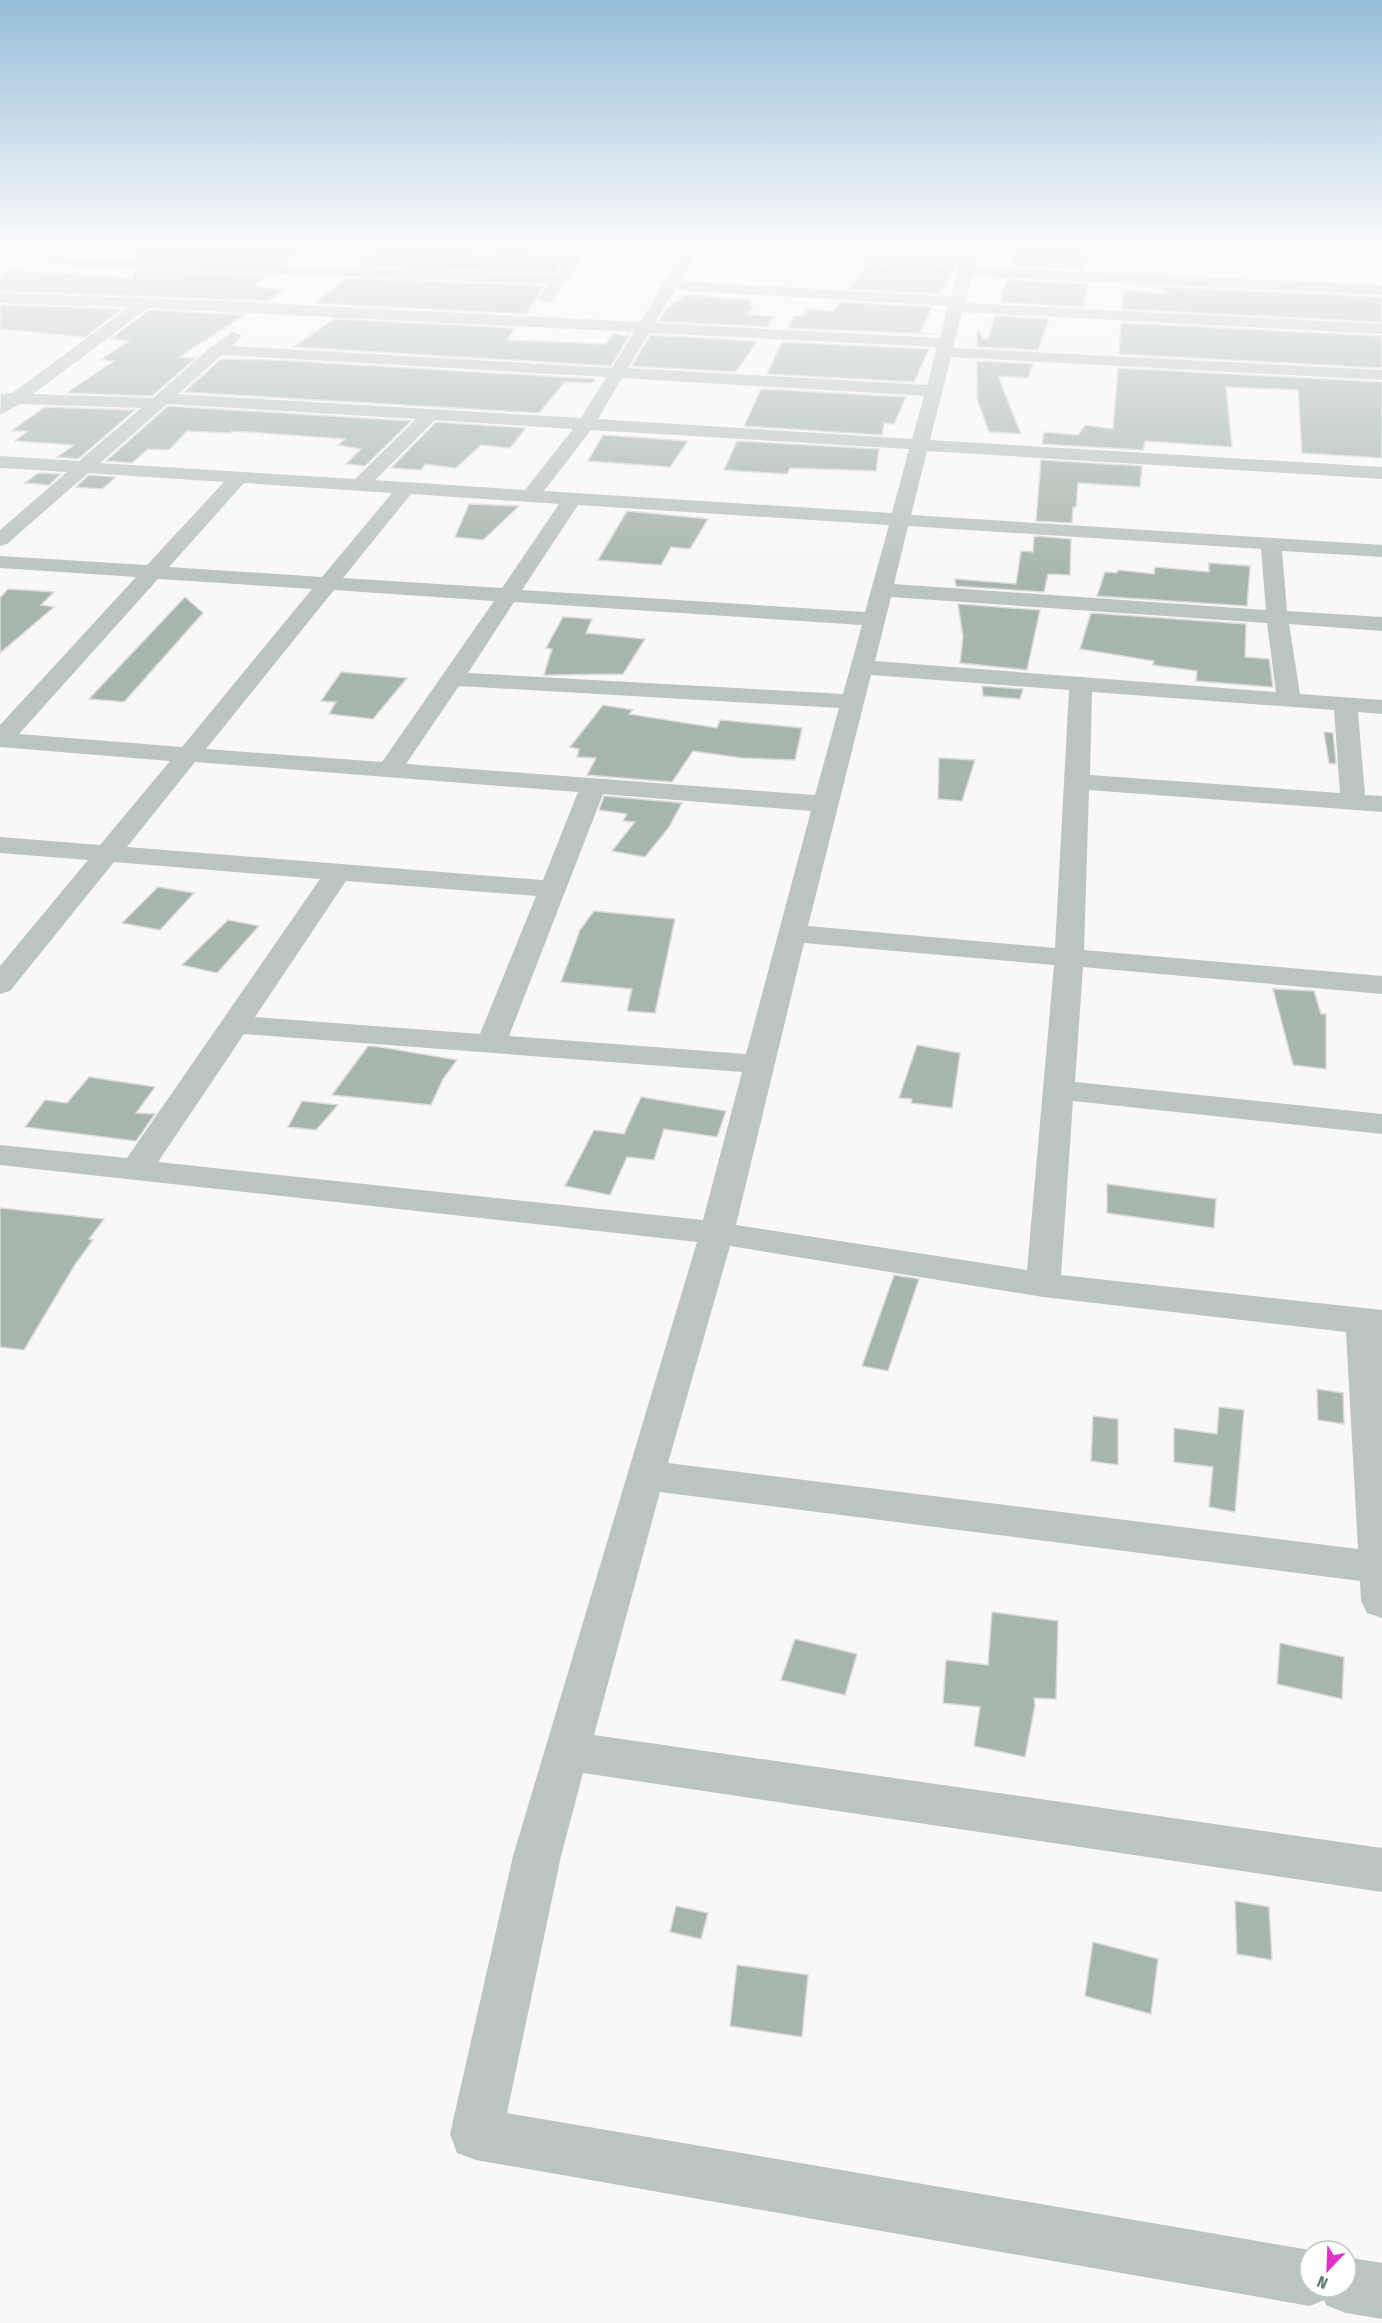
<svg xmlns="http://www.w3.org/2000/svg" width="1382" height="2323" viewBox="0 0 1382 2323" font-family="'Fira Sans Condensed',sans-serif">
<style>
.building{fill:#a7b6ad;stroke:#dbd9da;stroke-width:1.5}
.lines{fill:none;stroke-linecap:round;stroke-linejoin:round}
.minor{fill:#bbc5bf;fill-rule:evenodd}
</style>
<rect width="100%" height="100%" fill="#f9f7f8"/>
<!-- building -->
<path class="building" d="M135 249H301L283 263 134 258Z
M377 249 495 252 500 249 567 256 554 273 360 266Z
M1017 249H1073L1071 251 1094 253 1081 269 1011 266Z
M890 262 954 265 939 294 850 289 867 263 887 265Z
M12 270 133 278 134 270 268 275 254 287 286 289 268 301 0 291V277Z
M346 278 544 286 526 314 315 303Z
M1007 280 1088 284 1083 307 1000 302Z
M1165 287 1382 297V322L1122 309 1124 290 1164 294Z
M686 295 752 300 749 306H753L748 315 774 316 767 327 659 321 667 308Z
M840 302 932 307 920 333 936 334 788 328 794 316H803L808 309 834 311Z
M0 305 122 309 85 337 0 329Z
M149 310 245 315 179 357 196 358 152 396 66 393 114 361 100 360 129 341 111 339Z
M995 316 1049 319 1038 350 977 347V328L983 339H988Z
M334 319 515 328 507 340 606 344 614 333 622 336 630 334 611 366 294 347Z
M1121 323 1382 336V368L1119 354Z
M650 335 757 341 736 372 632 366Z
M782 342 929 349 914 382 767 374Z
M221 359 275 360 595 379 592 383 565 382 539 413 184 392Z
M977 361 1033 364 1028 378 998 376 1021 434 989 432 977 399Z
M1118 368 1382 382V458L1302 453 1298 390 1226 387 1232 447 1145 441 1143 450 1042 444 1044 432 1078 435 1085 425 1113 429Z
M761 389 906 397 894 424 884 423 882 435 744 426Z
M168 406 411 421 365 466 346 464 361 449 338 445 345 439 232 431 230 433 187 431 169 450 148 449 132 463 106 461Z
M45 407 135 410 78 459 57 457 74 445 15 441 28 431H11Z
M436 422 526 428 510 448 481 445 456 468 425 464 421 470 391 468Z
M603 435 688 441 670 467 588 461Z
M737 441 879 449 876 471 790 468 787 474 724 470Z
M1041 460 1142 466 1140 487 1078 483 1076 507H1073L1072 523 1036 521Z
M38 473 61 474 49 485 25 483Z
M89 475 116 477 102 489 76 487Z
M469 504 519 506 483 540 455 537Z
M627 511 708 519 690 549 671 547 661 565 598 560Z
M1034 536 1071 539 1070 575 1048 574 1044 592 956 586 955 579 1016 584 1021 551 1033 552Z
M1209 563 1250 566 1247 606 1097 596 1105 572 1117 573 1118 570 1154 574 1155 567 1209 572Z
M8 589 54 592 41 605 54 607 0 653V598Z
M185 597 203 613 124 702 89 699Z
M958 604 1040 610 1027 670 960 663 963 637Z
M1091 613 1246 624 1245 657 1269 659 1273 687 1196 681 1197 671 1153 665 1154 661 1080 649Z
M563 617 592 619 586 633 645 639 623 674 544 675 552 649 546 648Z
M341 672 407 678 373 719 329 714 336 702 321 701Z
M982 686 1023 689 1020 699 983 696Z
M603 705 633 710 629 714 717 728 720 720 802 728 795 760 742 758 693 751 672 782 587 775 596 758 577 757 579 749 570 747Z
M1324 732 1333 733 1336 764 1329 763Z
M939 758 975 760 962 801 938 799Z
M604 796 682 803 669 827 645 857 612 851 635 822 623 821 627 814 599 810Z
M158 887 194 893 160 930 122 923Z
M594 911 675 919 655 1013 627 1011 632 989 561 982 580 930Z
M228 920 259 926 217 973 182 965Z
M1273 989 1314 991 1321 1014H1326V1069L1293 1065Z
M917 1045 960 1053 952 1108 911 1103 912 1099 899 1098Z
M368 1046 380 1047 457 1060 443 1079 431 1105 332 1095Z
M89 1077 155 1087 136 1113 155 1114 136 1141 25 1127 45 1100 67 1103Z
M641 1097 726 1111 717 1137 664 1129 654 1160 627 1157 610 1195 565 1186 594 1130 624 1134Z
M302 1101 338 1105 316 1130 288 1127Z
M1107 1184 1216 1199 1214 1228 1107 1213Z
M0 1208 104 1219 89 1239 93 1240 74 1266 24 1350 0 1347Z
M894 1275 919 1279 888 1371 862 1366Z
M1317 1389 1343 1393 1344 1424 1318 1420Z
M1219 1407 1244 1410 1235 1512 1209 1507 1213 1467 1174 1462V1428L1217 1434Z
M1093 1416 1118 1419V1465L1091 1461Z
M992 1612 1058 1621 1056 1699 1034 1698 1035 1705 1025 1757 974 1746 980 1707 943 1703 946 1660 988 1665Z
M795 1639 857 1654 845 1695 781 1680Z
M1280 1643 1344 1657 1342 1699 1277 1684Z
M1235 1901 1269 1907 1272 1960 1237 1954Z
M676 1906 708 1913 701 1939 670 1932Z
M1093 1942 1158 1959 1151 2014 1085 1996Z
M737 1965 808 1975 802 2037 730 2026Z"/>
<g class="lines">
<!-- minor -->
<path class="minor" d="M575 249H589L551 301 546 303 538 298 549 284 53 265 46 261 53 257 555 275Z
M685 249H699L680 281 951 297 960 263 723 253 716 249H818L962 254 964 249H978L974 267 1382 285V295L971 276 965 303 1382 324V334L962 312 953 348 1382 370V380L951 357 930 440 1382 467V479L927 451 911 515 1382 545V557L1282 551 1287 611 1382 617V631L1289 624 1300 694 1382 700V714L1358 712 1365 795 1382 796V812L1089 790 1084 950 1382 976V994L1083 967 1075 1082 1382 1114V1134L1073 1101 1061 1275 1382 1310V1618L1367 1613 1361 1601 1360 1581 660 1492 594 1735 1382 1848V1892L583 1773 561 1856 507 2113 1310 2250 1312 2251H1310V2287H1346V2257L1382 2263V2319L1346 2313 1326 2305 1324 2300 1310 2306 476 2160 457 2153 450 2134 513 1856 697 1242 0 1165V1145L127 1158 320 879 114 862 10 991 0 994V966L88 860 0 853V837L100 845 170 761 0 747V725L136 577 0 568V556L147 565 224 482 88 473 7 544 0 546V530L67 472 0 468V456L79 461 141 408 20 404 0 415 1 394 12 393 129 307 0 303V293L266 303 640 322ZM675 290 948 306 940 338 655 323ZM148 308 634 332 612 368 232 346 242 336 234 331 211 347 153 398 33 394ZM649 333 937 347 927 385 628 368ZM222 355 606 377 581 418 178 394ZM622 378 924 396 912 439 598 419ZM167 404 416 419 355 479 100 463ZM435 420 573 429 525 490 375 480ZM591 430 909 449 892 513 544 491ZM244 483 392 493 322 577 169 567ZM411 494 559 504 502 588 343 578ZM578 505 889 525 865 612 522 590ZM908 526 1261 549 1266 610 894 584ZM158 579 312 589 182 747 19 734ZM334 590 494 601 382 762 206 749ZM891 597 1267 623 1276 692 875 661ZM514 602 862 625 843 694 468 673ZM871 675 1069 690 1055 948 808 926ZM459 686 839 708 815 795 406 764ZM1092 692 1334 710 1340 793 1090 775ZM195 762 578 792 543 880 127 847ZM603 794 811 811 746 1054 509 1036ZM346 881 536 896 480 1034 255 1017ZM804 943 1054 965 1027 1270 736 1225ZM244 1034 742 1072 703 1220 158 1162ZM730 1246 1043 1297 1346 1332 1358 1549 668 1463Z"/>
</g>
<!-- sky -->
<linearGradient id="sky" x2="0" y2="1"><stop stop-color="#95bdd7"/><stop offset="0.43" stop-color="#fcfbfc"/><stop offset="1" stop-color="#fcfbfc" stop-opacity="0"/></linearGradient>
<rect width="1382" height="574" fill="url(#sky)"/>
<!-- north arrow -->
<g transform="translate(1328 2269) rotate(203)"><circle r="28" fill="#ffffff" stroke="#bfcbc3" stroke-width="1.5"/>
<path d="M0-4.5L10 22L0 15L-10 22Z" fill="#e130c9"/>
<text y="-9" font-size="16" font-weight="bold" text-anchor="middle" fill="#607c6a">N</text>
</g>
</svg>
